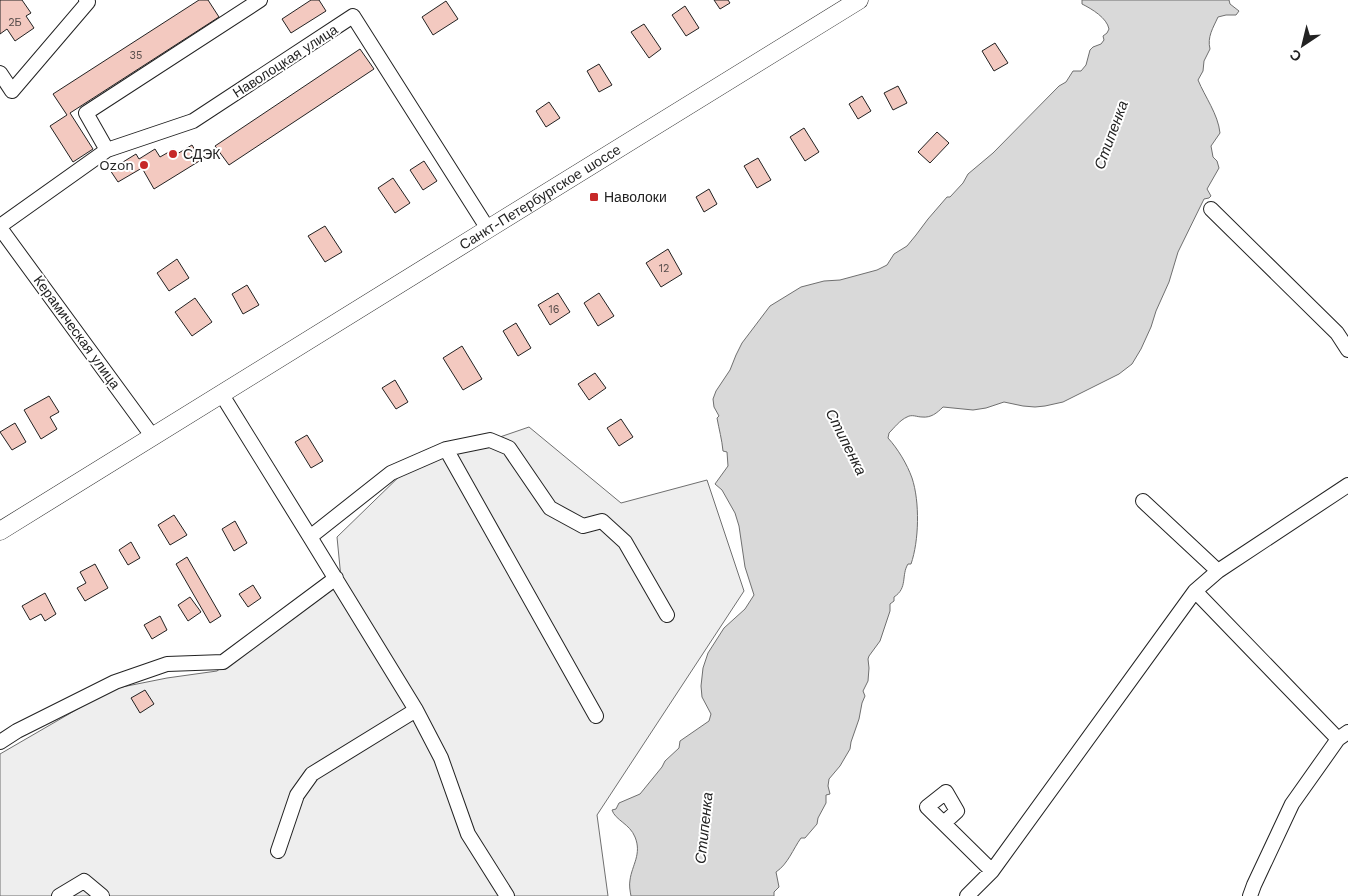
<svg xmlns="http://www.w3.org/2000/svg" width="1348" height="896" viewBox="0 0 1348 896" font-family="'Work Sans',sans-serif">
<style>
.green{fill:#eee;stroke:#6f6f6f}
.water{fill:#d9d9d9;stroke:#6f6f6f}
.building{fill:#f3c9c0;stroke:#222}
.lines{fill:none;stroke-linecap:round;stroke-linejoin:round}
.minor-casing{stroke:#222;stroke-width:16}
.major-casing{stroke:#222;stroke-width:19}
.minor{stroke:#fff;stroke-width:14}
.major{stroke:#fff;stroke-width:18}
.poi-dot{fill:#c62828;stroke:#fff;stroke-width:2}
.labels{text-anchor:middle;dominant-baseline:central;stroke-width:4;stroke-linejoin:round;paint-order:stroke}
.number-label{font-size:11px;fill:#564c4a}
.street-label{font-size:14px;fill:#222;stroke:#fff}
.poi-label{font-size:14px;fill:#222;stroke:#fff;text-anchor:start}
.water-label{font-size:15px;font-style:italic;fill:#222;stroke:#fff}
</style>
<rect width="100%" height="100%" fill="#fff"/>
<!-- green -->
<path class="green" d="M529 427 621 503 707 480 744 591 597 815 608 896H0V754L112 689 167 678 217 671 341 578 337 537 407 469Z"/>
<!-- water -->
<path class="water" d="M1082 0H1229L1230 4 1239 11 1236 15H1226L1218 17C1213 28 1207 37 1210 49L1204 61 1203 71 1198 80C1205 97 1218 114 1220 133L1211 146 1213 157 1217 161 1219 168 1207 189 1211 196 1209 198 1204 199 1178 252 1169 282 1156 311 1151 327 1141 349 1132 364 1119 374 1063 402 1045 406 1035 407 1023 406 1004 402 986 408 973 410 943 407C937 413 931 418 922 417 917 417 912 414 907 417 900 420 894 428 889 433L888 438C898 449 907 464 912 478 920 502 919 541 911 564H908C901 575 908 588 894 597V601L890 604V611L880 641 869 656 868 659 869 668 868 681 863 691 865 696 862 703 859 719 851 742 850 749 840 766 829 779 828 786 830 794 826 795V803L818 818 817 824 805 838H801C793 849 788 864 776 872L779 887 774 892V896H631C630 891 629 885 630 880 632 865 642 854 635 837 630 824 615 820 612 810L616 809 619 803 640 794 662 767 665 761 679 748 680 741 709 721 711 714 702 697 701 686 703 668 708 653 724 628 745 609 754 595 745 567 739 526 735 513 722 490 715 484 728 466 727 452 723 451C722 440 719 429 717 418L719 416 714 407 713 399 716 391 730 370 736 355 742 343 770 306 801 287 824 281 840 280 877 270 887 265 894 254 907 246 916 235 928 219 947 197H950L963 183 968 174 993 153 1059 86 1066 82 1073 71H1081L1086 65 1090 50 1093 47 1101 44 1104 40 1103 36 1107 33 1109 29C1107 18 1092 9 1082 4Z"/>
<!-- building -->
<path class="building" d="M0 0H22L31 13 26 16 34 28 15 41 7 29 0 34Z
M199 0H208L219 17 70 113 93 149 73 162 50 126 67 115 53 94Z
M311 0H319L326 11 291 33 282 19Z
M714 0H728L730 3 720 9Z
M446 1 458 19 433 35 422 17Z
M685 6 699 28 686 36 672 15Z
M644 24 661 49 649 58 631 32Z
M995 43 1008 63 994 71 982 51Z
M360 49 374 69 229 165 215 146Z
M599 64 612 85 599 92 587 71Z
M898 86 907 103 893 110 884 93Z
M862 96 871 111 858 119 849 104Z
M549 102 560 118 546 127 536 111Z
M804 128 819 152 805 161 790 137Z
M937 132 949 143 930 163 918 152Z
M192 145 201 160 154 189 142 168 118 182 110 170 136 154 139 159 155 149 160 157 174 149 177 154Z
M758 158 771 180 757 188 744 166Z
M424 161 437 181 423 190 410 170Z
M393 178 410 203 395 213 378 188Z
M709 189 717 204 704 212 696 197Z
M325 226 342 252 325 262 308 236Z
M668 249 682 274 661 287 646 263Z
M177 259 189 278 169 291 157 273Z
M247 285 259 305 243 314 232 294Z
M558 293 570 312 550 325 538 305Z
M599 293 614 316 598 326 584 303Z
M195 298 212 322 192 336 175 312Z
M516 323 531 348 518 356 503 331Z
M462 346 482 379 463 390 443 358Z
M595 373 606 388 589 400 578 384Z
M395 380 408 402 396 409 382 388Z
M49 396 59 412 50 417 57 429 41 439 24 410Z
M621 419 633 437 619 446 607 428Z
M15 423 26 442 12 450 0 432Z
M307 435 323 461 311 468 295 442Z
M174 515 187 535 170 545 158 525Z
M235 521 247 543 234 551 222 529Z
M131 542 140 558 128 565 119 550Z
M187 557 221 616 210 623 176 564Z
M95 564 108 588 85 601 77 588 86 583 80 572Z
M253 585 261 598 248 607 239 594Z
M45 593 56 614 45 621 41 614 30 620 22 606Z
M190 597 201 612 188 621 178 605Z
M160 616 167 630 152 639 144 625Z
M145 690 154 704 140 713 131 698Z"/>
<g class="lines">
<!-- minor casing -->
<g class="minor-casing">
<path id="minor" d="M0 73 12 91 88 2 86 0
M107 150 86 113 260 0
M1211 209 1337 333 1348 350
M0 226 107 150 193 121 353 16 488 229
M0 228 153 437
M222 395 310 537 416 710 441 758 468 834 507 896
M446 449 596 716
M1143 501 1218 571
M310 537 391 473 446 449 490 440 509 448 550 508 583 526 602 521 625 542 667 615
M1195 591 1338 739
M0 742 17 731 115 682 167 664 223 662 336 578
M944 823 957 811 946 792 927 807 992 871
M278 851 297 795 312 774 416 710
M59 896 84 881 102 896
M967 896 992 871 1195 591 1218 571 1348 485
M1250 896 1254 885 1292 804 1338 739 1348 732"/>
</g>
<!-- major casing -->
<g class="major-casing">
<g id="major">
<path id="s1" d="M0 531 488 229 859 0"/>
</g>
</g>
<!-- minor -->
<use href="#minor" class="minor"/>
<!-- major -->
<use href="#major" class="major"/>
</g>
<!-- markers -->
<g class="poi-dot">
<circle cx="173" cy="154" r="5"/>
<circle cx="144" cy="165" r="5"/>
<rect x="589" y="192" width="10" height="10" rx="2.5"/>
</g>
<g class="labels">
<!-- number labels -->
<g class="number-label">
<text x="15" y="22">2Б</text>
<text x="136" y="55">35</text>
<text x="664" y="268">12</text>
<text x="554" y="309">16</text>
</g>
<!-- street labels -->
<g class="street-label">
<text transform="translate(285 61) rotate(-33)">Наволоцкая улица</text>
<text stroke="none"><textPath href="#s1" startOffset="635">Санкт-Петербургское шоссе</textPath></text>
<text transform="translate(77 332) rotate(54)">Керамическая улица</text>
</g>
<!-- poi labels -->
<g class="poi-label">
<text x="183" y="154">СДЭК</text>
<text x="134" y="165" text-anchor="end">Ozon</text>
<text x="604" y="197">Наволоки</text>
</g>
<!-- water labels -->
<g class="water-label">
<text transform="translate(1111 135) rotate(-70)">Стипенка</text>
<text transform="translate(846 442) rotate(63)">Стипенка</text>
<text transform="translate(704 828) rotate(-84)">Стипенка</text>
</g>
</g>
<!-- north arrow -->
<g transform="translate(1303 45) rotate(215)" stroke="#ffffff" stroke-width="4" paint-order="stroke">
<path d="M0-4L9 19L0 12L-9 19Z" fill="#222222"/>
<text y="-8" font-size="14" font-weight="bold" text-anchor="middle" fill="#222222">С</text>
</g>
</svg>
